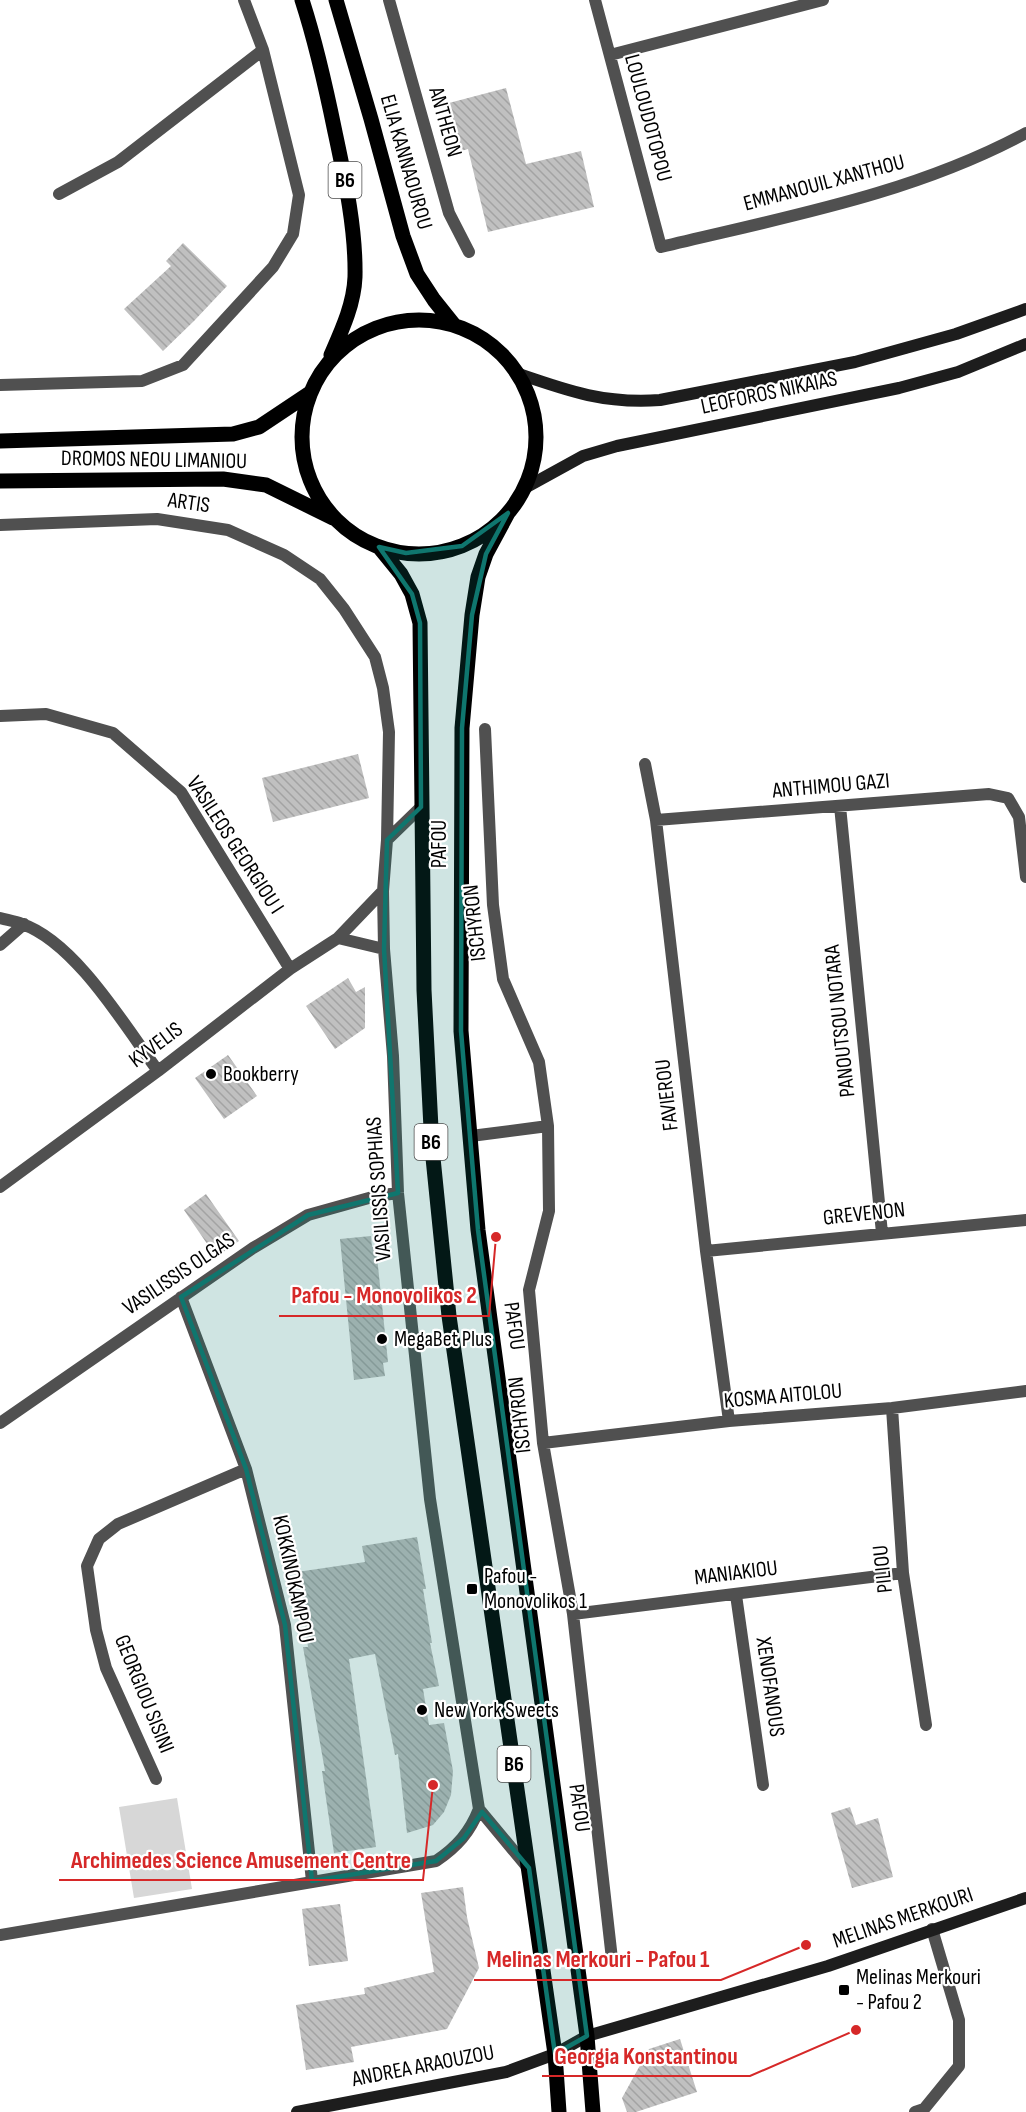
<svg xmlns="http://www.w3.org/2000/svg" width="1026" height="2112" viewBox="0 0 1026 2112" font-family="'Sofia Sans Condensed',sans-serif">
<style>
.park{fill:#d7d7d7}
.building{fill:url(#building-back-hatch)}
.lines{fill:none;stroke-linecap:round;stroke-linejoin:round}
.minor{stroke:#505050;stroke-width:12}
.secondary{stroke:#1d1d1d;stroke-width:12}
.primary{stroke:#000;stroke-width:15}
.marked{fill:#0f766e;fill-opacity:0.2;stroke:#0f766e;stroke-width:4.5;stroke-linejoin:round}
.poi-dot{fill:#000;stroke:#fff;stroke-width:2}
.labels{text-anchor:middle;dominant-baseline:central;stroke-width:4.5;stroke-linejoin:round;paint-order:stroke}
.shield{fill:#fff;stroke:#4c4c4c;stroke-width:1.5}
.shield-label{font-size:21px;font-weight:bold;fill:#000}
.street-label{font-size:22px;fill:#000;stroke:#fff}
.poi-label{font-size:22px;fill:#000;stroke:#fff;text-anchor:start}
.leader{fill:none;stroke:#d62828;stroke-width:2}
.callout-dot{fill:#d62828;stroke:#fff;stroke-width:2}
.callout-label{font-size:24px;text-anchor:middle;font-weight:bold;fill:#d62828;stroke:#fff;stroke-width:4.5;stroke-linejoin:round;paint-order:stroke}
</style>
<defs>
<pattern id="building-back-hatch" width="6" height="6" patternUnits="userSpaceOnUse" patternTransform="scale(1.5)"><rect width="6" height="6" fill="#c0c0c0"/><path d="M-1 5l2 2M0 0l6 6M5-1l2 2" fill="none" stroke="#a3a3a3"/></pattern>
</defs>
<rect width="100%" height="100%" fill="#fff"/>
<!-- park -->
<path class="park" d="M177 1798 192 1889 134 1898 119 1807Z"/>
<!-- building -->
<path class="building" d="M506 88 526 164 581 151 594 207 488 232 468 149 461 151 449 103Z
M183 243 227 286 194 321 163 351 124 309 171 266 166 261Z
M358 754 369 798 273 822 262 778Z
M348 978 356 992 365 987V1028L335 1049 306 1006Z
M228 1055 257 1096 224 1119 195 1078Z
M206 1194 239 1241 216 1257 184 1210Z
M371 1236 372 1247H376L388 1362 383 1363 385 1376 354 1380 340 1239Z
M417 1537 426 1589H423L432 1643H430L439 1686 423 1689 429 1725 444 1723 453 1771 451 1795 444 1812 433 1825 407 1833 398 1754 395 1755 375 1654 349 1659 376 1847 334 1853 322 1771H325L303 1647H308L297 1572 365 1562 362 1546Z
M850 1807 856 1825 878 1818 893 1877 852 1888 831 1813Z
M463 1887 467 1917 479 1968 447 2029 351 2047 354 2062 306 2070 296 2005 365 1994 364 1988 434 1972 421 1893Z
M340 1904 348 1961 309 1966 302 1909Z
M680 2039 697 2092 636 2112H627L622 2098 649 2049Z"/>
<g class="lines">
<!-- minor -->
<path class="minor" d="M389 0 449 213 469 252
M595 0 661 247C785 217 913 194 1026 133
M610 55 823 0
M59 194 118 162 263 50
M0 385 142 381 183 365 273 267 293 234 299 195 263 50 244 0
M0 525 157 519 228 530 284 555 320 579 344 609 375 657 383 688 389 732 387 840 383 891 384 949 393 1056 398 1193 430 1499 479 1809C470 1832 457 1847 436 1861L0 1935
M0 716 46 714 113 733 181 792 290 969
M485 729 493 905 503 979 539 1062 548 1126 549 1211 529 1290 543 1443 573 1614 612 1959
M645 764 656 820 706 1251 729 1421
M840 806 882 1233
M656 820 989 794 1008 798 1019 817 1026 877
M387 840 421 807
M0 918C7 920 15 921 22 924 75 942 125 1026 158 1071
M338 938 384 949
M0 945 24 924
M471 1136 548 1126
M0 1187 158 1071 290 969 338 938 383 891
M706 1251 1026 1220
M181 1297 246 1469 285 1625 312 1881
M892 1408 903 1573 926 1725
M0 1423 253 1248 308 1215 376 1196 398 1193
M543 1443 729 1421 892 1408 1026 1391
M736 1595 763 1785
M573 1614 903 1573
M156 1779 106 1668 96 1630 87 1566 99 1539 118 1524 246 1469
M479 1809 528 1868
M915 2112 924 2109 959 2066V2020L932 1929"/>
<!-- secondary -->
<path class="secondary" d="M516 373C568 391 604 404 660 400L855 362 956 334 1026 309
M523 489 583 456 617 446 899 388 958 372 1026 344
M297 2112 506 2072 555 2054 587 2036 828 1966 1026 1898"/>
<!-- primary -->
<path class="primary" d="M302 0C316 43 326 88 335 132 345 179 356 229 355 277 354 304 342 330 331 355
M336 0 371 119 403 236 417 274 434 300 454 325
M302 437a117 117 0 1 1 234 0a117 117 0 1 1-234 0Z
M0 441 233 434 259 427 310 393
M0 481 223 479 266 485 333 518
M508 513 486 554 478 577 472 615 462 728 461 1031 478 1230 587 2036 593 2112
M379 547 401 574 412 594 420 623 424 990 432 1148 449 1316 555 2054 559 2112"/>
</g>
<!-- marked area -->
<path class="marked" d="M508 513 486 554 472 615 462 728 461 1031 478 1230 587 2036 555 2054 529 1868 482 1812 464 1838 436 1861 312 1881 285 1625 246 1469 181 1297 308 1215 398 1193 384 949 387 840 421 807 420 623 412 594 379 547 406 553 462 546Z"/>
<!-- markers -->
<g class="poi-dot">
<circle cx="211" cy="1074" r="6"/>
<circle cx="382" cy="1339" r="6"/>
<rect x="466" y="1583" width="12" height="12" rx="3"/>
<circle cx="422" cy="1710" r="6"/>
<rect x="838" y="1984" width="12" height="12" rx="3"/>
</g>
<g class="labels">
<!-- shield labels -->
<g class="shield">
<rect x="328.5" y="162" width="33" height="36" rx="4.5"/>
<rect x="414.5" y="1124" width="33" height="36" rx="4.5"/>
<rect x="497.5" y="1746" width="33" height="36" rx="4.5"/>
</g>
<g class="shield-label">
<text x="345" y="180">B6</text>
<text x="431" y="1142">B6</text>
<text x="514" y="1764">B6</text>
</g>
<!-- street labels -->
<g class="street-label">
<text transform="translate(648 118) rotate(75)">LOULOUDOTOPOU</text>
<text transform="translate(445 122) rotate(74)">ANTHEON</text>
<text transform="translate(406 162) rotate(74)">ELIA KANNAOUROU</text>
<text transform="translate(824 183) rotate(-15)">EMMANOUIL XANTHOU</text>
<text transform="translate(769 393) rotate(-12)">LEOFOROS NIKAIAS</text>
<text transform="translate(154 460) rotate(1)">DROMOS NEOU LIMANIOU</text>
<text transform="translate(189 503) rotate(8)">ARTIS</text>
<text transform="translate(831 786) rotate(-5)">ANTHIMOU GAZI</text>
<text transform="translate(439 844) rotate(-90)">PAFOU</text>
<text transform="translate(235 845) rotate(57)">VASILEOS GEORGIOU I</text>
<text transform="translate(475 923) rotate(-96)">ISCHYRON</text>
<text transform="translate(840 1021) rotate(-96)">PANOUTSOU NOTARA</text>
<text transform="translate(156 1045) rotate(-37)">KYVELIS</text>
<text transform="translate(667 1095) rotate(-97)">FAVIEROU</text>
<text transform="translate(379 1189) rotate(-94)">VASILISSIS SOPHIAS</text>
<text transform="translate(864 1214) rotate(-6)">GREVENON</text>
<text transform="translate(179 1274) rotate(-34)">VASILISSIS OLGAS</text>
<text transform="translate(514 1326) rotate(82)">PAFOU</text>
<text transform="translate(783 1396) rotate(-5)">KOSMA AITOLOU</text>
<text transform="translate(520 1415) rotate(-96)">ISCHYRON</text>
<text transform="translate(883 1569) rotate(-96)">PILIOU</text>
<text transform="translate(736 1573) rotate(-7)">MANIAKIOU</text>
<text transform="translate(293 1579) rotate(78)">KOKKINOKAMPOU</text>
<text transform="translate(770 1687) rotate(82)">XENOFANOUS</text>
<text transform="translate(144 1694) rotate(68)">GEORGIOU SISINI</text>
<text transform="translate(579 1808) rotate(82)">PAFOU</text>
<text transform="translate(903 1918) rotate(-19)">MELINAS MERKOURI</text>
<text transform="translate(423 2066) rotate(-11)">ANDREA ARAOUZOU</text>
</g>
<!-- poi labels -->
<g class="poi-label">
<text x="223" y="1074">Bookberry</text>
<text x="394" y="1339">MegaBet Plus</text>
<text x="484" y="1576">Pafou -<tspan x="484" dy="25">Monovolikos 1</tspan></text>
<text x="434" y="1710">New York Sweets</text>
<text x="856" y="1977">Melinas Merkouri<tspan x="856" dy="25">- Pafou 2</tspan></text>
</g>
</g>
<!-- callouts -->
<path class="leader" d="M496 1237L489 1316H279M433 1785L423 1880H59M806 1945L721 1980H474M856 2030L750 2076H542"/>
<g class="callout-dot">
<circle cx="496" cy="1237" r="6"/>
<circle cx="433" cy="1785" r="6"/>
<circle cx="806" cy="1945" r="6"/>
<circle cx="856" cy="2030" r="6"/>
</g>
<g class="callout-label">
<text x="384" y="1303">Pafou - Monovolikos 2</text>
<text x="241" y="1868">Archimedes Science Amusement Centre</text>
<text x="598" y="1967">Melinas Merkouri - Pafou 1</text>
<text x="646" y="2064">Georgia Konstantinou</text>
</g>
</svg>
